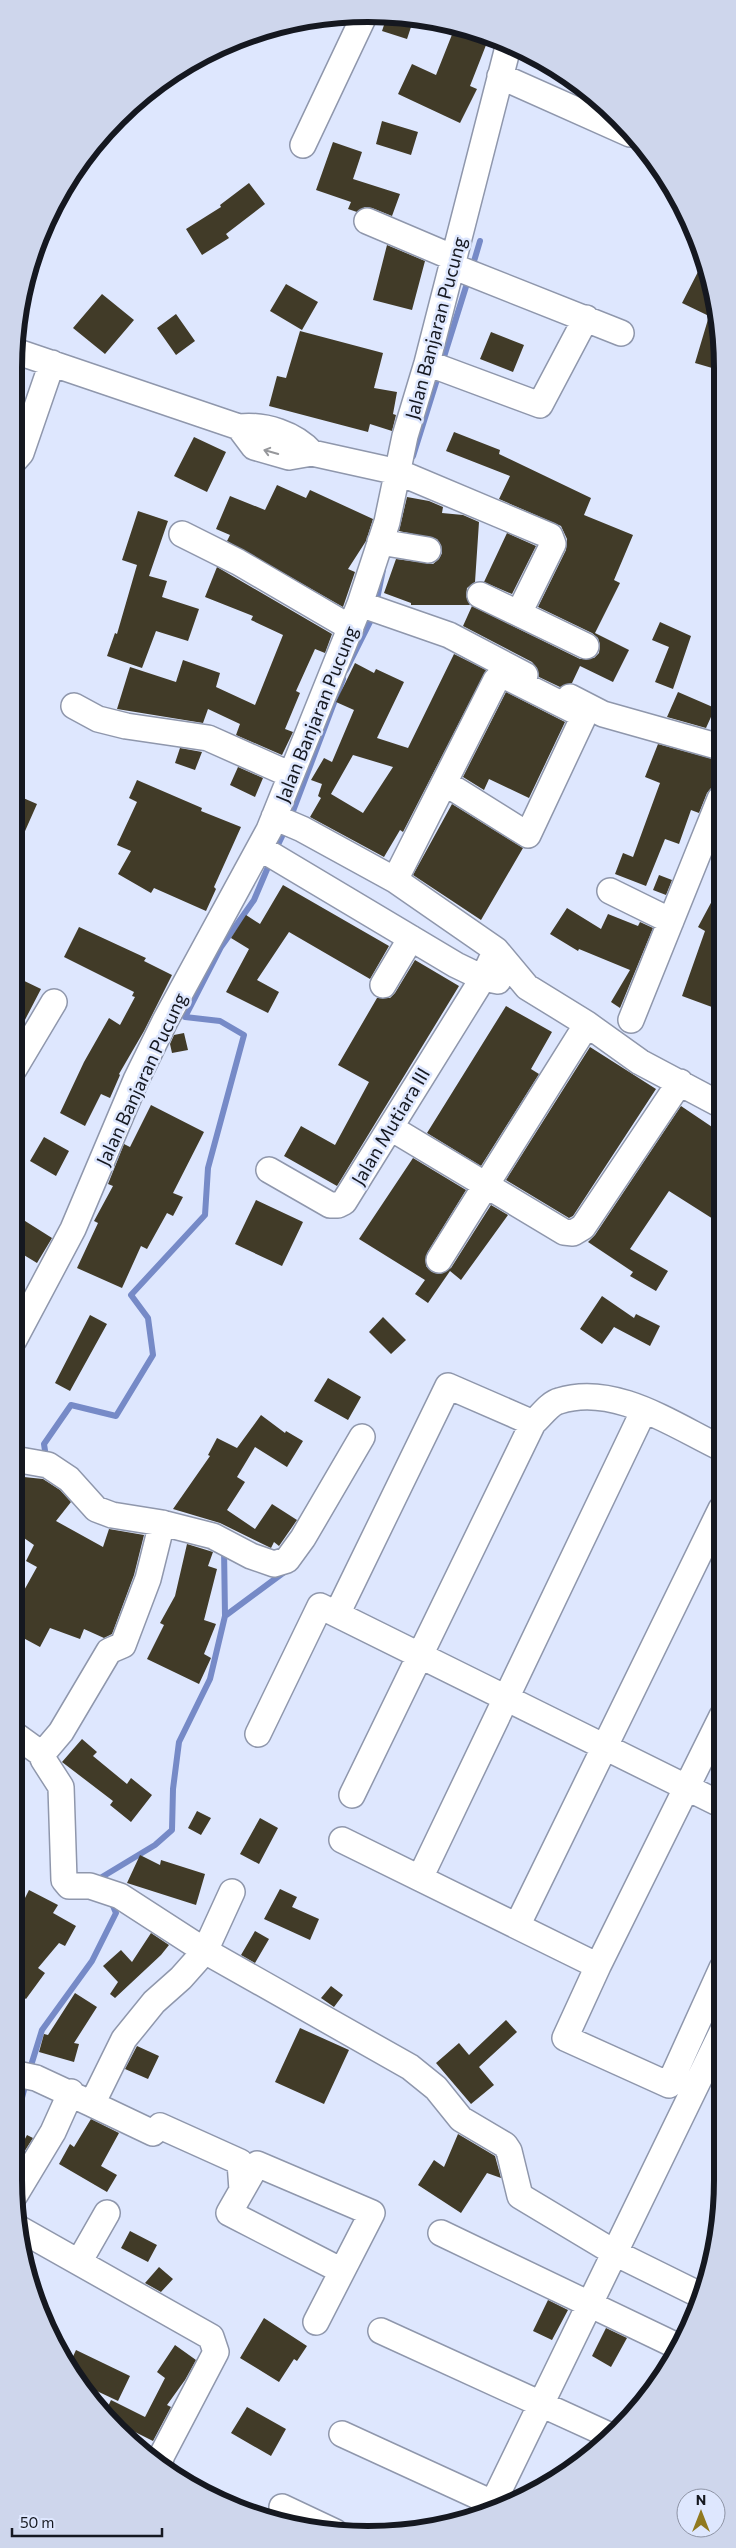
<svg xmlns="http://www.w3.org/2000/svg" width="736" height="2548" viewBox="0 0 736 2548" font-family="Commissioner,sans-serif">
<style>
.lines{fill:none;stroke-linecap:round;stroke-linejoin:round}
.stream{stroke:#768ac7;stroke-width:6}
.building{fill:#413b28;fill-rule:evenodd}
.minor-casing{stroke:#8f97ac;stroke-width:28}
.minor{stroke:#fff;stroke-width:25}
.oneway{stroke:#96979b}
.labels{text-anchor:middle;dominant-baseline:central;stroke-width:5;stroke-linejoin:round;paint-order:stroke}
.street-label{font-size:19px;fill:#151820;stroke:#dee7fe}
.rim{fill:none;stroke:#151820;stroke-width:6}
</style>
<rect width="100%" height="100%" fill="#dee7fe"/>
<g class="lines">
<!-- stream -->
<path class="stream" d="M472 268 480 241
M442 363 469 277
M413 456 439 373
M376 604 383 570
M346 670 374 614
M290 819 343 679
M275 851 286 828
M46 1457 44 1444 71 1405 116 1416 153 1355 148 1318 131 1295 205 1215 208 1168 244 1035 220 1021 185 1017 221 947 254 900 271 860
M224 1548 225 1616
M105 1883 102 1877 155 1845 172 1830 173 1789 179 1742 210 1679 225 1616 283 1573
M29 2072 42 2030 92 1961 116 1913 111 1901
M14 2129 26 2082"/>
</g>
<!-- building -->
<path class="building" d="M387 16 414 18 407 39 382 31Z
M455 27 488 40 470 86 477 89 460 123 398 94 412 64 436 75Z
M382 121 418 132 411 155 376 144Z
M333 142 362 152 353 179 400 194 392 216 372 208 365 207 357 212 348 209 351 202 316 190Z
M249 183 265 204 226 234 229 238 202 255 186 229 221 207 220 205Z
M387 245 425 261 412 310 373 300Z
M702 264 719 322V370L695 363 709 316 682 303Z
M286 284 318 302 302 330 270 311Z
M102 294 134 320 105 354 73 328Z
M176 314 195 341 176 355 157 328Z
M300 331 383 353 374 388 397 392 393 414 396 415 392 431 370 424 368 432 269 406 277 376 286 378Z
M491 332 524 345 513 372 480 359Z
M454 432 500 450 499 454 591 498 584 515 633 535 614 580 620 583 595 633 629 650 613 682 580 666 572 683 560 687 539 677 537 668 532 662 463 626 472 606 580 659 594 658 599 653 600 645 598 638 592 633 538 607 566 550 567 539 561 526 499 499 510 476 446 451Z
M194 437 226 452 207 492 174 476Z
M277 485 306 498 310 490 373 519 366 541 348 569 355 572 343 607 227 541 230 535 216 529 230 496 265 510Z
M407 497 429 501 443 507 442 513 463 515 479 522 475 582 467 588 466 596 470 605H411V603L384 593 396 559 433 564 439 559 442 553 441 545 437 539 399 531Z
M138 511 168 521 149 576 167 581 162 597 199 609 188 641 156 631 142 668 107 656 115 633 117 634 137 565 122 560Z
M507 533 536 546 512 594 484 582Z
M217 567 332 634 325 653 315 649 296 691 300 693 285 729 293 732 282 755 236 735 240 724 208 709 203 723 117 709 130 667 176 682 183 660 220 673 216 687 255 705 283 635 251 620 253 616 205 597Z
M660 622 691 636 673 689 655 682 669 647 652 640Z
M454 654 486 670 403 832 400 830 384 857 310 817 321 798 318 796 322 784 311 780 324 758 332 762 354 710 336 702 355 663 374 673 376 669 404 682 377 738 408 748ZM353 755 393 767 363 813 331 794Z
M506 692 565 722 529 798 489 779 484 790 463 777Z
M678 692 715 708 706 728 667 717Z
M658 744 720 761V779L718 785 712 787 707 793 699 813 691 810 679 844 665 839 646 886 615 874 623 853 633 857 660 783 645 777Z
M180 748 202 752 195 770 175 763Z
M238 767 263 778 255 797 230 785Z
M137 780 202 808 201 811 241 827 214 887 216 889 206 911 154 888 151 893 118 874 131 851 117 845 137 802 129 798Z
M14 794 37 804 14 856Z
M452 804 523 848 481 920 413 875Z
M659 875 672 880 666 895 653 890Z
M283 885 389 946 370 979 289 932 257 980 279 992 268 1013 226 992 249 949 231 938 246 915 260 924Z
M720 886V1010L682 996 705 931 698 927Z
M567 908 601 929 608 914 638 926 640 922 653 928 620 1008 611 1002 630 970 579 949 578 951 550 934Z
M79 927 146 958 144 961 172 975 144 1031 119 1074 120 1075 110 1098 101 1094 85 1126 60 1113 84 1062 109 1018 120 1025 135 997 132 996 134 992 64 957Z
M415 960 459 986 337 1186 284 1156 301 1126 335 1145 369 1082 338 1065 377 998H390L395 993Z
M14 976 41 989 14 1041Z
M506 1006 552 1032 531 1069 539 1074 481 1166 427 1133Z
M184 1033 188 1050 172 1053 170 1044 174 1035Z
M590 1047 656 1089 573 1216 569 1218 506 1180Z
M151 1105 204 1132 173 1193 183 1197 173 1216 167 1213 147 1249 141 1246 122 1288 77 1268 98 1223 94 1221 113 1186 108 1184 124 1144 130 1147Z
M681 1106 721 1133V1224L669 1191 630 1249 668 1271 656 1291 630 1276 633 1272 588 1242 595 1235Z
M44 1137 69 1151 56 1176 30 1161Z
M413 1158 466 1190 427 1253 426 1266 432 1272 439 1274 451 1268 491 1205 508 1215 461 1280 450 1271 428 1303 415 1294 425 1280 359 1239Z
M256 1200 303 1222 282 1266 235 1244Z
M14 1214 52 1238 37 1263 14 1249Z
M602 1296 634 1318 636 1314 660 1326 650 1346 614 1327 602 1344 580 1329Z
M90 1315 107 1324 70 1391 55 1383Z
M383 1317 406 1340 391 1354 369 1332Z
M328 1378 361 1397 348 1420 314 1401Z
M261 1415 285 1433 286 1431 303 1441 287 1467 255 1447 237 1477 245 1482 227 1510 255 1529 272 1504 297 1520 279 1546 274 1542 271 1548 220 1523 173 1509 210 1456 208 1455 217 1438 237 1448Z
M14 1476 43 1479 60 1490 71 1502 56 1521 103 1547 109 1529 144 1535 134 1575 112 1634 104 1638 84 1629 80 1639 50 1628 40 1647 14 1633V1590L22 1594 37 1567 26 1561 34 1545 14 1531Z
M187 1544 213 1552 208 1566 217 1569 204 1620 216 1624 204 1654 211 1658 199 1684 147 1659 164 1625 160 1623 175 1596Z
M82 1739 97 1752 93 1756 127 1784 131 1778 152 1795 131 1822 110 1805 113 1801 62 1762Z
M197 1811 211 1818 201 1835 188 1828Z
M260 1818 278 1828 259 1864 240 1854Z
M140 1855 160 1865 161 1860 205 1874 196 1905 127 1883Z
M280 1889 297 1897 292 1907 319 1919 310 1940 264 1919Z
M29 1890 58 1905 53 1913 76 1926 65 1946 59 1943 38 1968 45 1973 26 1999 14 1990V1891L25 1898Z
M255 1931 269 1939 255 1963 241 1955Z
M151 1933 169 1945 161 1955 115 1998 110 1994 118 1982 103 1966 121 1950 132 1962Z
M331 1986 343 1995 334 2007 321 1998Z
M75 1993 97 2007 74 2043 79 2044 74 2062 39 2052 44 2034 48 2035Z
M506 2020 517 2032 479 2067 494 2085 471 2104 436 2063 459 2043 469 2055Z
M300 2028 349 2050 324 2104 275 2082Z
M137 2046 159 2056 148 2079 125 2069Z
M91 2119 119 2133 101 2166 117 2175 107 2192 59 2164 70 2144 74 2147Z
M458 2134 495 2156 501 2178 487 2173 461 2213 418 2185 434 2160 444 2167Z
M27 2135 33 2138 19 2160 15 2158Z
M130 2231 157 2245 148 2262 121 2248Z
M159 2267 173 2279 161 2292 145 2283Z
M548 2300 568 2310 552 2340 533 2331Z
M264 2318 307 2346 297 2361 294 2359 279 2382 240 2358Z
M606 2328 627 2338 611 2367 592 2356Z
M175 2345 196 2360 185 2380 167 2405 171 2407 153 2441 125 2427 123 2433 104 2415 111 2400 145 2417 165 2378 157 2372Z
M76 2350 130 2376 118 2401 84 2385 70 2363Z
M247 2407 286 2429 271 2456 231 2433Z"/>
<g class="lines">
<!-- minor casing -->
<g class="minor-casing">
<path id="minor" d="M500 76 630 134
M303 145 365 14
M367 221 454 258
M452 266 621 333
M15 351 239 427C265 424 295 434 312 453
M427 363 540 405 586 318
M239 427 254 447 289 457 312 453 398 472 550 536 553 544 519 613
M14 461 21 453 52 363
M182 534 238 562 351 628
M380 542 428 550
M480 595 586 646
M360 604 449 635 525 675
M570 697 603 714 720 747
M74 706 98 719 126 726 208 738 291 775
M274 817 302 829 395 880 496 950 527 987 587 1024 640 1062 721 1105
M260 848 456 965 483 978 498 981
M395 880 496 680 501 676 509 678 577 712 583 718 528 835 445 783
M610 891 671 921
M383 985 411 938
M631 1020 720 799
M14 1069 54 1002
M391 1128 564 1232 573 1233 583 1227 680 1082
M269 1170 330 1205H338L344 1202 483 978 496 950
M439 1260 587 1024
M14 1340 73 1229 136 1080 165 1021 269 830 360 604 387 522 405 436 427 363 508 47
M14 1459 48 1465 69 1479 96 1509 112 1515 162 1523 213 1536 251 1556 274 1564 287 1560 303 1538 362 1437
M162 1523 148 1579 123 1645 109 1651 61 1732 44 1752 43 1759 61 1787 64 1880 69 1886H90L120 1896 205 1951 410 2067 436 2088 461 2119 505 2145 509 2151 520 2196 615 2253 698 2294
M337 1614 448 1386 533 1423C540 1417 550 1403 559 1401 614 1383 673 1425 721 1448
M722 1716 598 1966 565 2038 669 2085 722 1968
M14 1734 43 1755
M258 1734 320 1606 722 1805
M352 1795 533 1423
M342 1840 598 1966
M420 1878 644 1410
M517 1926 721 1509
M14 2080 17 2074 36 2078 92 2104 124 2039 154 2002 181 1978 205 1951 232 1892
M92 2104 153 2133 160 2126 240 2162 242 2190
M15 2195 53 2132 71 2092
M18 2228 211 2337 216 2352 162 2455 159 2465
M441 2233 679 2347
M79 2262 107 2213
M316 2322 372 2213 257 2164 229 2213 342 2271
M381 2331 611 2436
M342 2434 499 2506
M282 2507 335 2532
M489 2511 722 2032"/>
</g>
<!-- minor -->
<use href="#minor" class="minor"/>
</g>
<!-- one-way arrows -->
<defs><path id="oneway-shaft" d="M-6 0H5M1.5-3L5.5 0L1.5 3" fill="none" stroke-width="1.6" stroke-linecap="round" stroke-linejoin="round" transform="scale(1.25)"/></defs>
<use class="oneway" href="#oneway-shaft" transform="translate(271 452) rotate(-164)"/>
<g class="labels">
<!-- street labels -->
<g class="street-label">
<text transform="translate(435 328) rotate(-75)">Jalan Banjaran Pucung</text>
<text transform="translate(316 714) rotate(-68)">Jalan Banjaran Pucung</text>
<text transform="translate(141 1079) rotate(-65)">Jalan Banjaran Pucung</text>
<text transform="translate(390 1126) rotate(-59)">Jalan Mutiara III</text>
</g>
</g>
<!-- crop -->
<path d="M0 0H736V2548H0ZM368 22H368A346 346 0 0 1 714 368V2180A346 346 0 0 1 368 2526H368A346 346 0 0 1 22 2180V368A346 346 0 0 1 368 22Z" fill="#ced6ec" fill-rule="evenodd"/>
<path class="rim" d="M368 22H368A346 346 0 0 1 714 368V2180A346 346 0 0 1 368 2526H368A346 346 0 0 1 22 2180V368A346 346 0 0 1 368 22Z"/>
<!-- north arrow -->
<g transform="translate(701 2513)"><circle r="24" fill="#dee7fe" stroke="#8e94a5"/>
<path d="M0-4L9 19L0 12L-9 19Z" fill="#91791f"/>
<text y="-8" font-size="14" font-weight="bold" text-anchor="middle" fill="#151820">N</text>
</g>
<!-- scale -->
<path d="M12 2528v8h150v-8" fill="none" stroke="#151820" stroke-width="2.5"/>
<text x="20" y="2528" font-size="15" fill="#151820" stroke="#dee7fe" stroke-width="4" paint-order="stroke">50 m</text>
</svg>
